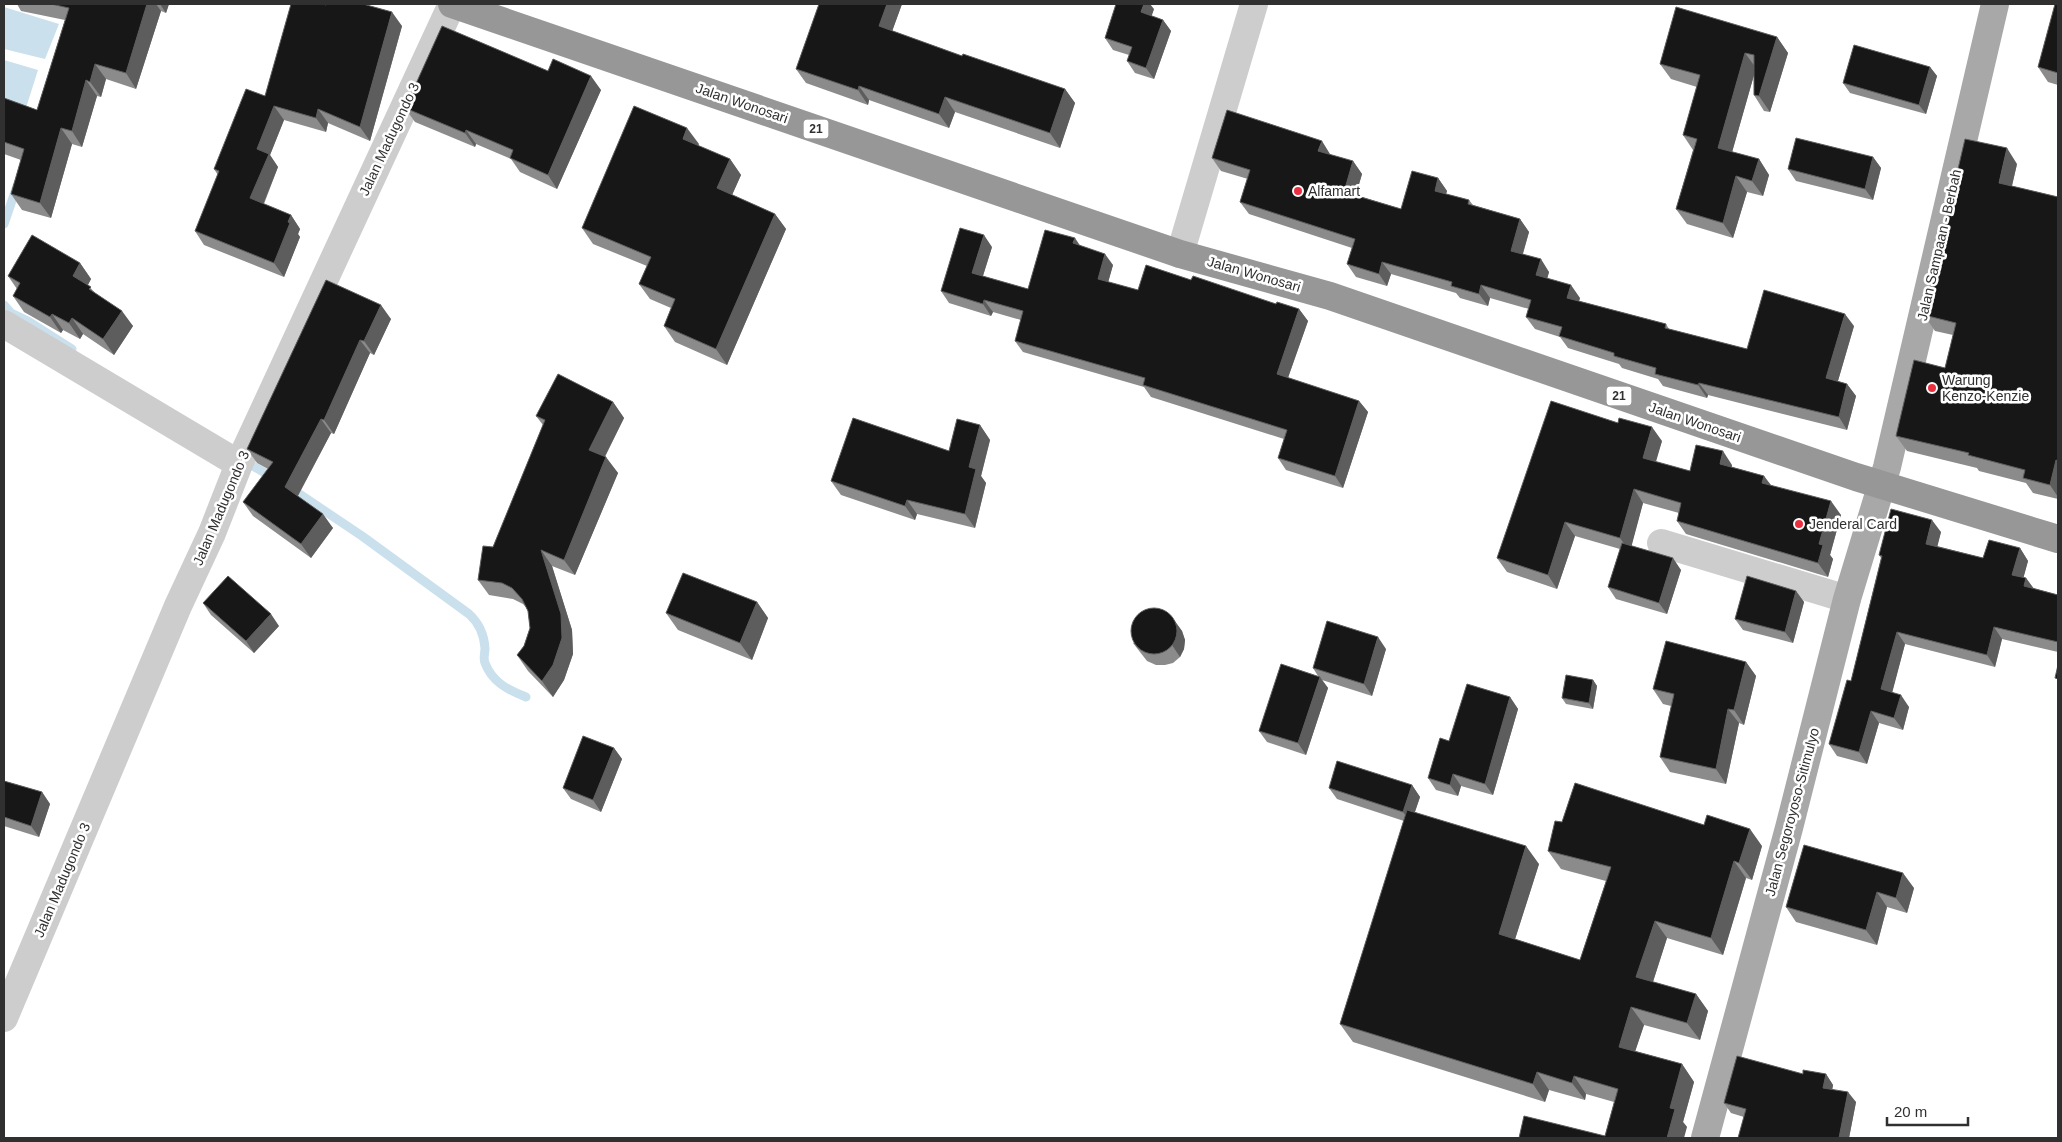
<svg xmlns="http://www.w3.org/2000/svg" width="2062" height="1142" viewBox="0 0 2062 1142" font-family="Helvetica,sans-serif">
<style>
.water{fill:#cae0ed}
.lines{fill:none;stroke-linecap:round;stroke-linejoin:round}
.stream{stroke:#cae0ed;stroke-width:9}
.minor{stroke:#cdcdcd;stroke-width:28}
.major{stroke:#a8a8a8;stroke-width:28}
.highway{stroke:#979797;stroke-width:28}
.wall{fill:#8b8b8b}
.shaded-wall{fill:#5d5d5d}
.building{fill:#171717;stroke:#5d5d5d}
.poi-dot{fill:#ea2f40;stroke:#fff;stroke-width:2}
.labels{text-anchor:middle;dominant-baseline:central;stroke-width:5;stroke-linejoin:round;paint-order:stroke}
.shield{fill:#fff;stroke:#6e6e6e;stroke-width:1}
.shield-label{font-size:12px;font-weight:bold;fill:#303030}
.street-label{font-size:14px;fill:#303030;stroke:#fff}
.poi-label{font-size:14px;fill:#303030;stroke:#fff;text-anchor:start}
</style>
<rect width="100%" height="100%" fill="#fff"/>
<!-- water -->
<path class="water" d="M4 7 59 24 45 59 4 49Z
M4 60 38 70 25 111 4 104Z"/>
<g class="lines">
<!-- stream -->
<path class="stream" d="M4 224 17 186
M4 305 11 313 28 321 72 349
M244 461 274 478
M289 487 362 536 469 614C479 623 484 634 485 648 485 653 483 659 485 663 492 682 508 690 526 697"/>
<!-- minor -->
<path class="minor" d="M1180 254 1254 4
M4 324 239 464
M1661 543 1847 599
M4 1018 178 606 212 533 239 464 452 4"/>
<!-- major -->
<path class="major" d="M1705 1138 1789 828 1847 599 1887 467 1995 4"/>
<!-- highway -->
<path class="highway" d="M452 4 1180 254 1330 296 1856 477 2058 539"/>
</g>
<!-- wall -->
<path class="wall" d="M17 4H169L166 13 161 11 136 89 106 79 101 97 97 96 82 147 72 144 51 218 22 210 11 194 21 160 4 154V98L37 110 65 20 21 11Z
M819 4H902L892 31 962 56 1065 89 1075 103 1060 148 955 112 949 128 869 100 868 105 806 83 796 69Z
M2058 4V85L2048 82 2038 67Z
M326 5 402 26 370 141 328 123 326 132 284 120 270 155 278 167 264 204 291 215 300 229 298 234 300 237 284 277 204 245 195 231 218 175 214 169 265 96Z
M1154 9 1151 16 1163 20 1171 31 1154 79 1135 73 1127 61 1129 55 1113 50 1105 38Z
M1777 37 1788 53 1770 112 1764 111 1754 95V75L1732 152 1759 159 1769 175 1763 196 1747 192 1733 238 1687 224 1676 209 1693 150 1683 135 1697 87 1671 79 1660 64Z
M1930 67 1937 76 1926 114 1850 93 1843 83Z
M548 71 601 90 557 189 520 172 511 159 476 144 475 147 415 122 405 108Z
M699 144 698 146 730 159 741 175 732 195 775 214 786 229 727 365 675 342 664 326 671 308 650 299 639 284 647 266 593 244 582 228Z
M1330 154V155L1353 161 1362 174 1356 195 1401 209 1438 178 1447 191 1446 194 1469 200 1473 205 1520 219 1529 232 1523 254 1549 272 1547 278 1580 298 1579 301 1666 324 1669 329 1747 349 1854 326 1838 381 1847 384 1856 396 1847 430 1708 395 1707 398 1663 386 1658 379 1622 368 1619 364 1568 348 1560 337 1535 329 1526 317 1529 309 1490 298 1488 306 1460 298 1456 293 1391 274 1387 286 1356 277 1347 264 1352 248 1249 214 1240 202 1248 179 1221 171 1212 158Z
M1873 157 1881 168 1873 200 1796 181 1788 169Z
M2017 164 2012 186 2058 197V499L2033 493 2026 483 1979 471 1977 468 1907 451 1896 436 1945 368 1953 335 1935 331 1924 315Z
M1079 245 1113 265 1108 282 1138 290 1191 280 1276 304 1299 309 1308 321 1288 378 1359 401 1368 412 1343 488 1286 470 1278 458 1284 439 1151 397 1144 387 1023 352 1015 341 1021 320 993 312 991 316 949 303 941 291 992 247 983 276 1028 289Z
M80 263 91 279 88 285 95 293 133 326 114 355 83 334 80 339 63 330 61 333 24 312 13 296 17 289 8 276Z
M326 280 391 319 374 355 370 353 334 434 331 433 298 496 333 528 311 558 253 516 243 502 268 469 257 463 247 449Z
M613 402 624 418 605 457 618 473 575 575 552 566 572 630 573 654 564 680 553 697 528 671 517 655 524 646 530 628 528 611 526 607 523 604 513 599 489 595 478 580 493 547 543 425 536 416Z
M980 425 990 440 981 476 986 483 975 528 917 514 915 520 841 495 831 481 949 451Z
M1662 441 1655 462 1690 471 1732 465V467L1764 476 1770 485 1841 515 1830 555 1833 559 1828 577 1686 534 1677 521 1679 513 1643 503 1631 546 1681 570 1667 614 1616 599 1608 587 1620 549 1575 536 1557 589 1507 572 1497 558Z
M1941 532 1937 546 1983 558 2020 548 2028 561 2023 578H2026L2033 588 2058 595V652L2002 639 1995 667 1905 644 1892 692 1909 707 1903 730 1879 723 1867 764 1837 756 1829 744 1851 681 1881 558 1879 555Z
M1796 591 1804 602 1793 643 1743 630 1735 619Z
M757 602 768 618 752 660 678 630 666 613Z
M203 603 279 626 254 653 211 615Z
M1174 620 1182 631 1185 640 1184 649 1180 657 1173 663 1165 665H1156L1147 661 1133 643Z
M1386 649 1372 696 1322 680 1328 688 1306 755 1267 742 1259 731 1318 676 1313 668Z
M1746 662 1756 676 1744 725 1739 723 1726 784 1670 772 1660 757 1671 706 1663 704 1653 689Z
M1593 680 1597 686 1593 709 1566 704 1562 698Z
M1510 697 1518 709 1493 795 1461 786 1458 796 1436 790 1428 778 1449 741Z
M614 748 622 759 601 812 571 799 563 788Z
M4 781 42 792 50 804 39 837 4 826Z
M1412 785 1420 797 1415 812 1539 864 1515 939 1580 960 1606 881 1561 869 1548 851 1562 822 1762 846 1752 880 1746 878 1723 955 1667 938 1653 982 1696 994 1708 1011 1700 1040 1644 1025 1635 1051 1682 1064 1694 1082 1683 1122 1687 1127 1605 1136 1614 1102 1586 1094 1585 1100 1549 1090 1545 1102 1353 1042 1340 1024 1404 821 1337 799 1329 788Z
M1804 845 1914 888 1907 913 1887 907 1877 945 1796 922 1786 907Z
M1803 1074H1826L1833 1085 1832 1089 1856 1102 1849 1138H1738L1744 1117 1731 1113 1724 1103Z"/>
<!-- shaded-wall -->
<path class="shaded-wall" d="M147 4H156L161 11 136 89 126 73Z
M160 4H169L166 13Z
M887 4H902L889 40 879 26Z
M1144 4H1150L1154 9 1149 24 1141 12Z
M392 12 402 26 370 141 360 127Z
M1163 20 1171 31 1154 79 1146 68Z
M1777 37 1788 53 1770 112 1759 96Z
M1745 53 1756 68 1729 163 1718 148Z
M95 64 106 79 101 97 90 82Z
M1930 67 1937 76 1926 114 1919 105Z
M591 76 601 90 557 189 548 175Z
M86 80 97 96 82 147 72 131Z
M859 86 869 100 868 105 858 90Z
M1065 89 1075 103 1060 148 1050 133Z
M945 97 955 112 949 128 939 114Z
M274 106 284 120 270 155 278 167 260 212 250 198 257 149Z
M318 109 328 123 326 132 316 118Z
M61 128 72 144 51 218 40 203Z
M687 128 699 144 694 155 683 139Z
M466 130 476 144 475 147 465 133Z
M1322 141 1330 154 1327 164 1318 151Z
M2007 148 2017 164 2009 198 1999 183Z
M1873 157 1881 168 1873 200 1865 189Z
M730 159 741 175 728 204 717 188Z
M1759 159 1769 175 1763 196 1752 181Z
M1353 161 1362 174 1353 204 1344 192Z
M1736 176 1747 192 1733 238 1723 223Z
M1438 178 1447 191 1443 203 1435 191Z
M775 214 786 229 727 365 716 349Z
M291 215 300 229 298 234 300 237 284 277 274 263Z
M1520 219 1529 232 1520 263 1511 251Z
M984 235 992 247 980 285 972 273Z
M1075 238 1083 250 1073 243Z
M1105 254 1113 265 1106 290 1098 279Z
M1541 259 1549 272 1545 287 1536 275Z
M1382 262 1391 274 1387 286 1379 274Z
M80 263 91 279 84 292 73 276Z
M1481 285 1490 298 1488 306 1479 294Z
M1571 285 1580 298 1576 310 1567 298Z
M984 300 993 312 991 316 983 304Z
M381 305 391 319 374 355 364 341Z
M1299 309 1308 321 1285 386 1277 374Z
M122 311 133 326 114 355 103 339Z
M52 314 63 330 61 333 50 317Z
M1845 314 1854 326 1835 391 1826 378Z
M72 318 83 334 80 339 69 323Z
M360 340 370 353 334 434 324 420Z
M1699 383 1708 395 1707 398 1698 385Z
M1847 384 1856 396 1847 430 1839 417Z
M1359 401 1368 412 1343 488 1335 476Z
M613 402 624 418 600 466 589 450Z
M321 419 331 433 295 501 285 487Z
M980 425 990 440 981 476 986 483 975 528 965 514 969 467Z
M1652 427 1662 441 1653 472 1643 458Z
M1723 451 1732 465 1729 478 1720 464Z
M606 457 618 473 575 575 564 560Z
M2056 460 2058 463V497L2050 485Z
M1764 476 1774 489 1762 483Z
M1634 489 1643 503 1630 552 1620 538Z
M907 500 917 514 915 520 905 506Z
M1831 501 1841 515 1830 555 1833 559 1828 577 1818 563 1819 544Z
M323 514 333 528 311 558 301 544Z
M1932 520 1941 532 1935 556 1926 544Z
M1565 522 1575 536 1557 589 1548 575Z
M2020 548 2028 561 2021 587 2012 575Z
M541 550 552 566 572 630 573 654 564 680 553 697 542 681Z
M1673 558 1681 570 1667 614 1659 603Z
M2026 578 2035 590 2024 586Z
M1796 591 1804 602 1793 643 1785 632Z
M757 602 768 618 752 660 740 643Z
M271 614 279 626 254 653 246 641Z
M1174 620 1182 631 1185 640 1184 649 1180 657 1172 645Z
M1994 627 2002 639 1995 667 1987 655Z
M1897 632 1905 644 1890 701 1881 689Z
M1378 637 1386 649 1372 696 1364 684Z
M1746 662 1756 676 1744 725 1734 710Z
M1320 677 1328 688 1306 755 1298 743Z
M1593 680 1597 686 1593 709 1589 703Z
M1901 695 1909 707 1903 730 1894 718Z
M1510 697 1518 709 1493 795 1485 784Z
M1728 709 1739 723 1726 784 1716 769Z
M1871 711 1879 723 1867 764 1859 752Z
M614 748 622 759 601 812 593 800Z
M1453 774 1461 786 1458 796 1450 785Z
M1412 785 1420 797 1411 823 1403 812Z
M42 792 50 804 39 837 31 826Z
M1750 829 1762 846 1752 880 1739 863Z
M1526 846 1539 864 1511 952 1499 934Z
M1734 861 1746 878 1723 955 1711 938Z
M1903 873 1914 888 1907 913 1896 898Z
M1877 892 1887 907 1877 945 1866 930Z
M1655 921 1667 938 1649 994 1636 977Z
M1696 994 1708 1011 1700 1040 1687 1023Z
M1631 1007 1644 1025 1631 1064 1619 1047Z
M1682 1064 1694 1082 1683 1122 1687 1127 1684 1138H1667L1670 1108Z
M1537 1072 1549 1090 1545 1102 1533 1084Z
M1826 1074 1833 1085 1831 1098 1823 1088Z
M1574 1076 1586 1094 1585 1100 1572 1083Z
M1848 1092 1856 1102 1849 1138H1839Z"/>
<!-- building -->
<path class="building" d="M51 4H147L126 73 95 64 90 82 86 80 72 131 61 128 40 203 11 194 24 149 4 142V98L37 110 69 8Z
M291 4H323L326 5 327 4H363L392 12 360 127 318 109 316 118 274 106 257 149 269 154 250 198 291 215 288 222 290 223 274 263 195 231 219 171 214 169 246 89 265 96Z
M819 4H887L879 26 962 56 963 54 1065 89 1050 133 945 97 939 114 859 86 858 90 796 69Z
M1116 4H1144L1141 12 1163 20 1146 68 1127 61 1132 47 1105 38Z
M2055 4H2058V73L2038 67Z
M1676 7 1777 37 1759 96 1754 95V55L1745 53 1718 148 1759 159 1752 181 1736 176 1723 223 1676 209 1697 139 1683 135 1700 75 1660 64Z
M442 26 548 71 553 59 591 76 548 175 510 158 513 150 466 130 465 133 405 108Z
M1854 45 1930 67 1919 105 1843 83Z
M634 106 687 128 683 139 730 159 717 188 775 214 716 349 664 326 675 299 639 284 651 257 582 228Z
M1227 110 1322 141 1318 151 1353 161 1344 192 1401 209 1412 171 1438 178 1435 191 1469 200 1468 204 1520 219 1511 251 1541 259 1536 275 1571 285 1567 298 1666 324 1665 328 1747 349 1764 290 1845 314 1826 378 1847 384 1839 417 1699 383 1698 385 1655 374 1656 368 1614 356V353L1559 336 1562 327 1526 317 1531 300 1481 285 1479 294 1451 286 1452 282 1382 262 1379 274 1347 264 1355 239 1240 202 1250 170 1212 158Z
M1796 138 1873 157 1865 189 1788 169Z
M1965 139 2007 148 1999 183 2058 197V461L2056 460 2050 485 2023 478 2025 470 1968 455 1969 453 1896 436 1914 360 1945 368 1956 323 1924 315Z
M960 228 984 235 972 273 1028 289 1045 230 1075 238 1073 243 1105 254 1098 279 1138 290 1146 265 1191 280 1193 276 1276 304 1277 302 1299 309 1277 374 1359 401 1335 476 1278 458 1287 430 1143 385 1145 378 1015 341 1023 311 984 300 983 304 941 291Z
M32 235 80 263 73 276 91 287 89 289 122 311 103 339 72 318 69 323 52 314 50 317 13 296 20 283 8 276Z
M326 280 381 305 364 341 360 340 324 420 321 419 285 487 323 514 301 544 243 502 273 462 247 449Z
M558 374 613 402 589 450 606 457 564 560 541 550 561 614 562 638 553 665 542 681 517 655 524 646 530 628 528 611 522 599 512 588 502 583 478 580 483 546 493 547 545 420 536 416Z
M1551 401 1618 423 1619 418 1652 427 1643 458 1690 471 1696 445 1723 451 1720 464 1764 476 1762 483 1831 501 1819 544 1823 545 1818 563 1677 521 1681 503 1634 489 1620 538 1565 522 1548 575 1497 558Z
M853 418 949 451 957 419 980 425 969 467 976 469 965 514 907 500 905 506 831 481Z
M1891 509 1932 520 1926 544 1983 558 1989 540 2020 548 2012 575 2026 578 2024 586 2058 595V642L1994 627 1987 655 1897 632 1881 689 1901 695 1894 718 1871 711 1859 752 1829 744 1847 680 1851 681 1882 556 1879 555Z
M1622 543 1673 558 1659 603 1608 587Z
M683 573 757 602 740 643 666 613Z
M228 576 271 614 246 641 203 603Z
M1747 576 1796 591 1785 632 1735 619Z
M1131 631a23 23 0 1 1 46 0a23 23 0 1 1-46 0Z
M1327 621 1378 637 1364 684 1313 668Z
M1666 641 1746 662 1734 710 1728 709 1716 769 1660 757 1674 694 1653 689Z
M1281 664 1320 677 1298 743 1259 731Z
M2058 665V679L2055 678Z
M1566 675 1593 680 1589 703 1562 698Z
M1467 684 1510 697 1485 784 1453 774 1450 785 1428 778 1440 738 1449 741Z
M583 736 614 748 593 800 563 788Z
M1337 761 1412 785 1403 812 1329 788Z
M4 781 42 792 31 826 4 817Z
M1575 783 1704 825 1707 815 1750 829 1739 863 1734 861 1711 938 1655 921 1636 977 1696 994 1687 1023 1631 1007 1619 1047 1682 1064 1670 1108 1675 1109 1667 1138H1519L1524 1116 1605 1136 1618 1089 1574 1076 1572 1083 1537 1072 1533 1084 1340 1024 1407 810 1526 846 1499 934 1580 960 1611 867 1548 851 1555 821 1562 822Z
M1804 845 1903 873 1896 898 1877 892 1866 930 1786 907Z
M1737 1056 1803 1074V1070L1826 1074 1823 1088 1848 1092 1839 1138H1738L1746 1109 1724 1103Z"/>
<!-- markers -->
<g class="poi-dot">
<circle cx="1298" cy="191" r="5"/>
<circle cx="1932" cy="388" r="5"/>
<circle cx="1799" cy="524" r="5"/>
</g>
<g class="labels">
<!-- shield labels -->
<g class="shield">
<rect x="803.5" y="119.5" width="25" height="19" rx="4"/>
<rect x="1606.5" y="386.5" width="25" height="19" rx="4"/>
</g>
<g class="shield-label">
<text x="816" y="129">21</text>
<text x="1619" y="396">21</text>
</g>
<!-- street labels -->
<g class="street-label">
<text transform="translate(742 103) rotate(19)">Jalan Wonosari</text>
<text transform="translate(389 139) rotate(-65)">Jalan Madugondo 3</text>
<text transform="translate(1939 245) rotate(-77)">Jalan Sampaan - Berbah</text>
<text transform="translate(1254 274) rotate(16)">Jalan Wonosari</text>
<text transform="translate(1695 422) rotate(19)">Jalan Wonosari</text>
<text transform="translate(221 508) rotate(-67)">Jalan Madugondo 3</text>
<text transform="translate(1792 812) rotate(-75)">Jalan Segoroyoso-Sitimulyo</text>
<text transform="translate(62 880) rotate(-67)">Jalan Madugondo 3</text>
</g>
<!-- poi labels -->
<g class="poi-label">
<text x="1308" y="191">Alfamart</text>
<text x="1942" y="380">Warung<tspan x="1942" dy="16">Kenzo-Kenzie</tspan></text>
<text x="1809" y="524">Jenderal Card</text>
</g>
</g>
<!-- border -->
<rect width="2062" height="1142" fill="none" stroke="#303030" stroke-width="10"/>
<!-- scale -->
<path d="M1887 1117v8h81v-8" fill="none" stroke="#303030" stroke-width="2.5"/>
<text x="1894" y="1117" font-size="15" fill="#303030" stroke="#ffffff" stroke-width="4" paint-order="stroke">20 m</text>
</svg>
